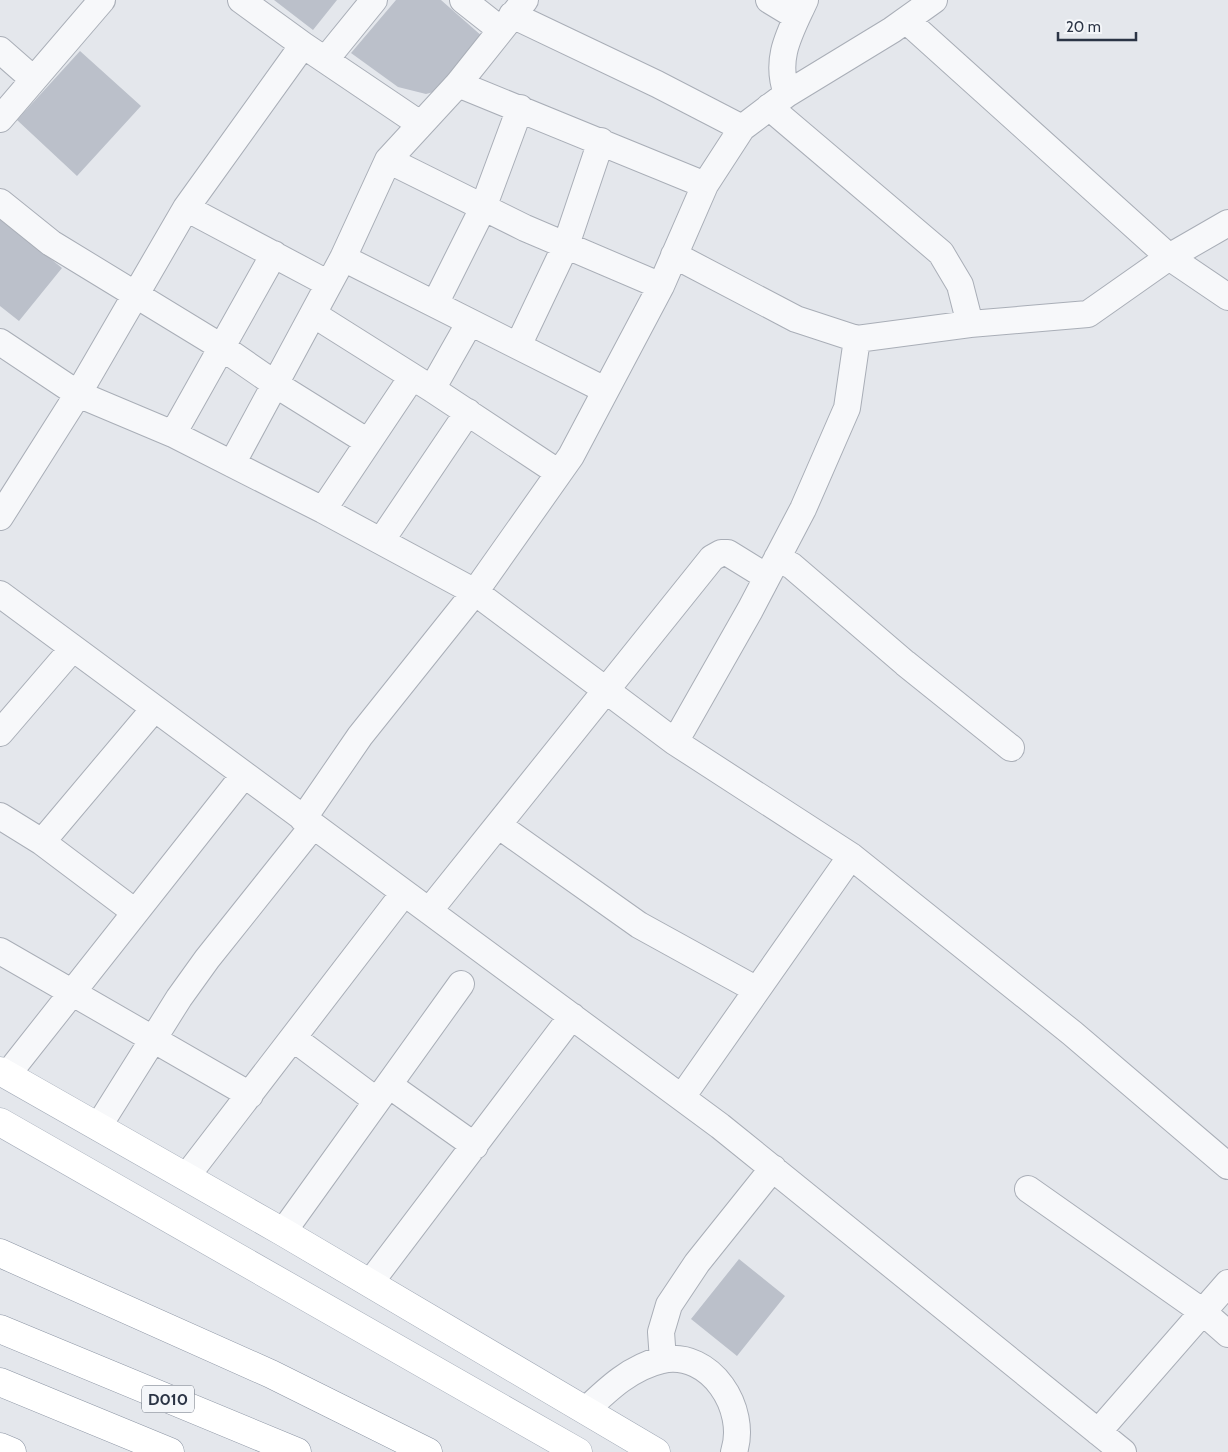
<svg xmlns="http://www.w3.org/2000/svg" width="1228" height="1452" viewBox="0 0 1228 1452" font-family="Cabin,sans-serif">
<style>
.building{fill:#bbc0ca}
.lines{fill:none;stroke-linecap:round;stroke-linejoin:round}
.minor-casing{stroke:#a9aeb7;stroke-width:28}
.major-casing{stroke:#a3abb8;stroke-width:29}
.highway-casing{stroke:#8b94a3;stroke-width:29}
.minor{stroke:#f7f8fa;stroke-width:26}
.major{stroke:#fff;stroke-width:28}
.highway{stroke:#fff;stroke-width:28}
.labels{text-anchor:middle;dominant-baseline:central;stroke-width:4.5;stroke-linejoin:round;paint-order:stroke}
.shield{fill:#f4f6f9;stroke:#676e7b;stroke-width:1}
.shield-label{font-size:16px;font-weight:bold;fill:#2b3445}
</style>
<rect width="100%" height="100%" fill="#e4e7ec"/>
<!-- building -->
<path class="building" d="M274 0H337L313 30Z
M396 0H441L483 37 437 91 426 94 398 87 351 53Z
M80 51 141 106 77 176 17 120Z
M0 218 62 268 19 321 0 306Z
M739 1259 785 1296 737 1356 691 1319Z"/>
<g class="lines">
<!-- minor casing -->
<g class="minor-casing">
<path id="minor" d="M241 0 303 45 420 124
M463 0 501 30
M769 0 797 17
M512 15 657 84 742 128
M906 20 1169 257 1228 297
M0 50 33 79
M326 59 374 0
M458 84 705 185
M787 94C774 58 790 33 805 0
M769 107 941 253 960 285 970 324
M0 119 102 0
M388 160 525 228 661 286
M0 202 51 243 223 348 275 384 368 442
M186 208 329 284
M674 255 796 319 857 339 970 324 1088 314 1169 257 1228 223
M343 258 605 390
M435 304 483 208 520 108
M313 314 432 389 559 473
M0 342 78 394 173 434 323 510 475 592 675 742 851 856 1072 1033 1228 1166
M518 346 566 245 601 141
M432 389 470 322
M173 434 274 254
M232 464 343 258 388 160 458 84 525 0
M323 510 412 377
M0 517 78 394 186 208 303 45
M381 541 468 412
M777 558 792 566 905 663 1011 748
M0 594 720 1126 1123 1452
M0 733 73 648
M675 742 750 610 803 509 847 408 857 339
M0 816 42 842 135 912
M303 819 360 736 475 592 571 456 661 286 705 185 742 128 787 94 892 30 934 0
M498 825 639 925 757 990
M42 842 154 709
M429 911 712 558 721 553H728L767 577
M0 951 250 1095
M293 1038 377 1101
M7 1075 244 775
M389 1085 475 1146
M682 1097 851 856
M98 1127 179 998 207 959 313 826
M186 1177 404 893
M1028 1189 1203 1312 1228 1334
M283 1232 461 984
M370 1283 572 1016
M663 1360 661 1332 669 1305 697 1263 773 1168
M586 1410C608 1389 631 1367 662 1360 711 1350 748 1409 734 1452
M1098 1432 1228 1283"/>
</g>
<!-- major casing -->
<g class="major-casing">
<path id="major" d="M0 1071 283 1232 656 1452
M0 1122 578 1452"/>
</g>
<!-- highway casing -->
<g class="highway-casing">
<path id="highway" d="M0 1253 271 1374 428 1452
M0 1329 297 1452
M0 1382 170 1452
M0 1447 12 1452"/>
</g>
<!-- minor -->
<use href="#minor" class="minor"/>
<!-- major -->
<use href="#major" class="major"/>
<!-- highway -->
<use href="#highway" class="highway"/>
</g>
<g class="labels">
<!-- shield labels -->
<rect class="shield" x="142" y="1385.5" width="52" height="27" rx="4"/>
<g class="shield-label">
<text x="168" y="1399">D010</text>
</g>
</g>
<!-- scale -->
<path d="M1058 32v8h78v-8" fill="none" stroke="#2b3445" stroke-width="2.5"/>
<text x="1066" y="32" font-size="15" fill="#2b3445" stroke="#f4f6f9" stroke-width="4" paint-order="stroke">20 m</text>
</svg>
